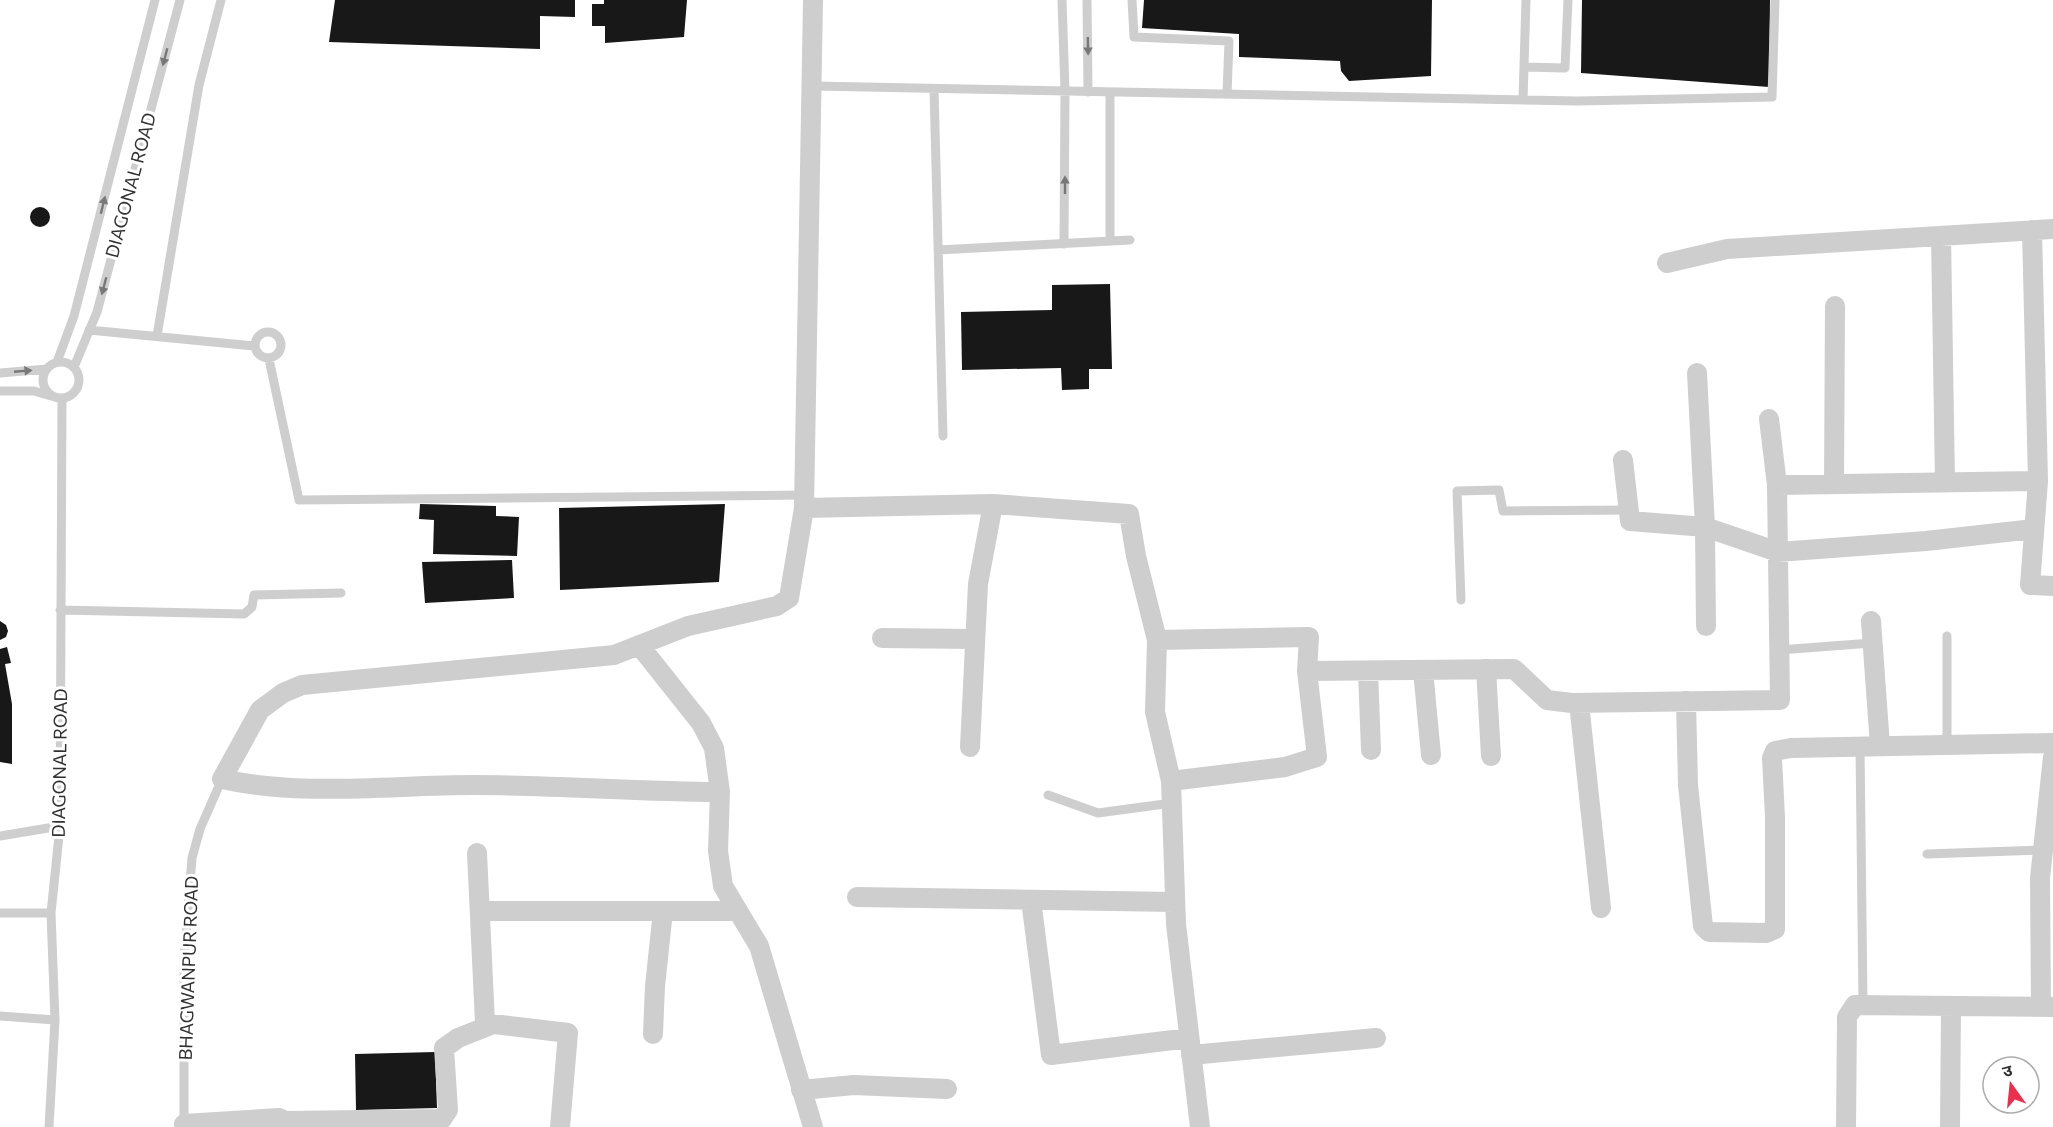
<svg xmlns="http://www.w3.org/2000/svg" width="2053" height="1127" viewBox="0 0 2053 1127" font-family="Commissioner,'Noto Sans Devanagari',sans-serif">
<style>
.building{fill:#181818}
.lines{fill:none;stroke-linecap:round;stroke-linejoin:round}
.service{stroke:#cecece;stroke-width:9}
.minor{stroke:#cecece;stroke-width:20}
.oneway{fill:#787878}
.labels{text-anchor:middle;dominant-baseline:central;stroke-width:6;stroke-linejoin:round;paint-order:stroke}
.street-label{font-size:18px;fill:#313131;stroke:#fff}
</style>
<rect width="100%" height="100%" fill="#fff"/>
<!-- building -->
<path class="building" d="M335 0H575V17L540 16V49L329 42Z
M604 0H687L684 37 605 43V26H592V4H604Z
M1144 0H1432L1431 76 1349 81 1341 71 1340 61 1239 57V34L1142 28Z
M1582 0H1770L1769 87 1581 73Z
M30 217a10 10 0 1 1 20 0a10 10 0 1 1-20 0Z
M1110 284 1112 369H1089V389L1062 390 1061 368 962 370 961 312 1052 310V285Z
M420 504 496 506V516L519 517 517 556 433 554 434 520 419 519Z
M725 504 719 582 560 590 559 508Z
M512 560 514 598 425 603 422 562Z
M0 621 6 625 8 631 6 637 0 640Z
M7 647 11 663 5 664 12 704V764L0 762V649Z
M435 1052 437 1108 356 1110 355 1054Z"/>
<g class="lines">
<!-- service -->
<path class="service" d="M1062 0 1065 91 1064 244
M1087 0 1088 92
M1132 0 1134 37 1229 41 1227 94
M1524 67 1565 68 1568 0
M813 86 1578 101 1772 97 1775 0
M934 89 943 436
M1523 100 1526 0
M1110 241V92
M938 250 1130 240
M89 330 254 346
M255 345a13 13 0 1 1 26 0a13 13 0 1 1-26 0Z
M157 336 199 85 221 0
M269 359 299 500 804 495
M43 380a18 18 0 1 1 36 0a18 18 0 1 1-36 0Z
M57 362 74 316 155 0
M74 367 97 312 180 0
M0 373 47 369
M0 391H34L51 396
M1461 600 1457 491 1499 490 1503 511 1629 510
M60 610 244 614 252 607 254 595 341 593
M1779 650 1872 643
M1947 745V636
M1860 746 1863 1005
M1048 795 1098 813 1172 803
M0 836 60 826
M1927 854 2043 850
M0 913H51
M0 1016 55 1020
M184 1125V961L192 858 200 829 222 779
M49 1127 55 1020 51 913 60 826 62 399"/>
<!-- minor -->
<path class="minor" d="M2032 230 2038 481 2030 585 2053 586
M1941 236 1945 483
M1667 263 1727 249 2053 229
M1697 373 1705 527 1778 552 1926 541 2034 529
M1623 460 1630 521 1705 527 1706 626
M1777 485 2038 481
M1834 485 1835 306
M804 508 993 504 1129 514 1136 556 1157 640 1155 712 1171 781 1176 924 1200 1127
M1871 621 1880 746
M882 638 974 639
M1157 640 1309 637 1307 671 1514 669 1547 700 1572 703 1780 700 1777 485 1769 419
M639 645 701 723 714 748 720 792 718 851 723 886 759 946 813 1127
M1486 669 1491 756
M1423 670 1431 755
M1368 671 1371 750
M1686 701 1688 785 1703 926 1709 932 1766 933 1775 929V817L1772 758 1775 751 1791 748 2053 743
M1579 703 1601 908
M970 747 978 584 993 504
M1171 781 1285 767 1317 757 1307 671
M720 792C638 792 556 785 473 785 392 785 301 797 222 779L260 710 283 693 302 685 614 655 688 626 777 606 789 598 804 508 813 0
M477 853 485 1023 568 1033 560 1127
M857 897 1175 902
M1031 900 1051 1055 1189 1038
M481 911H738
M2041 1007 2040 878 2053 757
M653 1034 655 986 663 911
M1191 1055 1376 1038
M801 1090 854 1085 947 1089
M285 1121 442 1119 448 1110 444 1048 458 1038 491 1025
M184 1124 279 1118 285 1121 286 1127
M1846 1127 1847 1017 1855 1005 2053 1007
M1950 1127 1951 1006"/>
</g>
<!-- one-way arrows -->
<defs><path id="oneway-solid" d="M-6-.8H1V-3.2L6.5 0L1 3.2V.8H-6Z" transform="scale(1.5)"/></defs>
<g class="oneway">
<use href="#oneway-solid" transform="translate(1088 46) rotate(89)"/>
<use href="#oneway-solid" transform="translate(165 57) rotate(105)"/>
<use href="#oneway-solid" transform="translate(1065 185) rotate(-90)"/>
<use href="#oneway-solid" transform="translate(103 205) rotate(-76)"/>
<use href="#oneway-solid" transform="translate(104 286) rotate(105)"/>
<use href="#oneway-solid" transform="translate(23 371) rotate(-5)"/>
</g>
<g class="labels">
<!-- street labels -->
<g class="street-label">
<text transform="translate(130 185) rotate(-75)">DIAGONAL ROAD</text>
<text transform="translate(59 763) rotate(-89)">DIAGONAL ROAD</text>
<text transform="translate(188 968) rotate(-88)">BHAGWANPUR ROAD</text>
</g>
</g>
<!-- north arrow -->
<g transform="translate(2011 1085) rotate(345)"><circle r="28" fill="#ffffff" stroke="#adadad" stroke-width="1.5"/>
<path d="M0-4.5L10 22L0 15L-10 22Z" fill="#eb2f4c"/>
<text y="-9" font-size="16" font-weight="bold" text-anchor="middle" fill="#313131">उ</text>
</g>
</svg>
